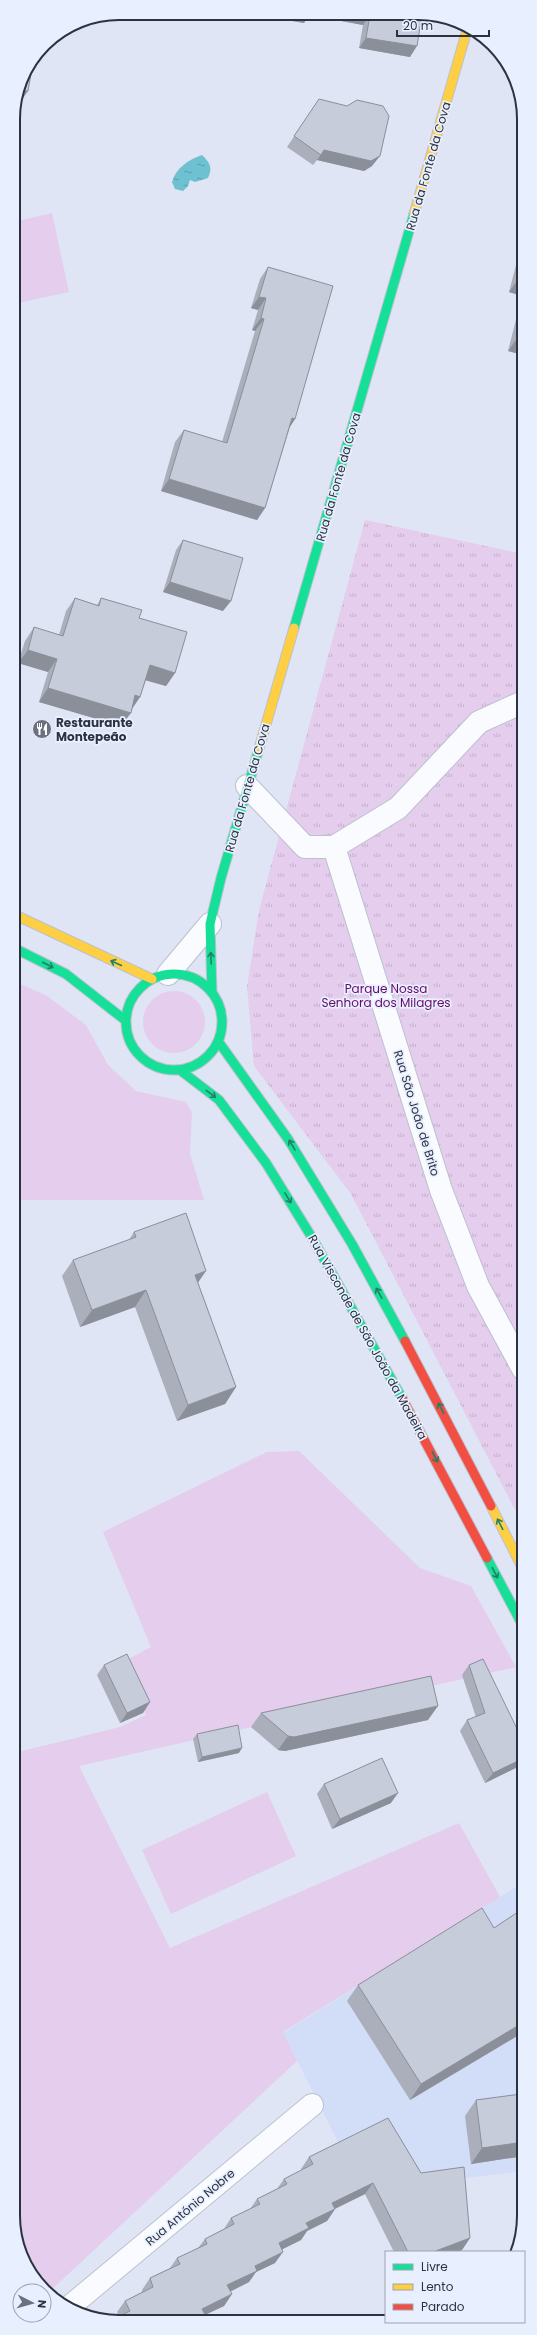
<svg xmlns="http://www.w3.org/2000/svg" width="537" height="2335" viewBox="0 0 537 2335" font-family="Poppins,sans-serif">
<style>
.built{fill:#d2ddf7}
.grass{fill:#e4cded}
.park{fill:url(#park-tufts)}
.water{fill:url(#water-ripples)}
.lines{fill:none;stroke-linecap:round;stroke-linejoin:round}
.street-casing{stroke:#bcc1cf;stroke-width:24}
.fast-casing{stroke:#bcc1cf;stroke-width:11}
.slow-casing{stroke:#bcc1cf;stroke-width:11}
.jam-casing{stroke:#bcc1cf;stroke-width:11}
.street{stroke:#fafbfe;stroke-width:22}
.fast{stroke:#16e098;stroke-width:9}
.slow{stroke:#ffcf43;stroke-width:9}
.jam{stroke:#f24e42;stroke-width:9}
.wall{fill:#aaafbb}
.shaded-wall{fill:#8b8f99}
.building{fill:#c6ccda;stroke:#8b8f99}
.oneway{stroke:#228068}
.labels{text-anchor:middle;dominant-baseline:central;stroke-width:3.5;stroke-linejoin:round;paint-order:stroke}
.street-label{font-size:12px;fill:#2c3240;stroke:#e8effe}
.poi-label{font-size:12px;font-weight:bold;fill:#2c3240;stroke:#e8effe;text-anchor:start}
.park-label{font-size:12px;fill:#670a68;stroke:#e8effe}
.rim{fill:none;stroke:#2c3240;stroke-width:2}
</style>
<defs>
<pattern id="park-tufts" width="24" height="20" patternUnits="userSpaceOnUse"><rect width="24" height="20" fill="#e4cded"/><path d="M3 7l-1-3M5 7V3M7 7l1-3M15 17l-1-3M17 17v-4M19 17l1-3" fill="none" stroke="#c4b0cc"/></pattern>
<pattern id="water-ripples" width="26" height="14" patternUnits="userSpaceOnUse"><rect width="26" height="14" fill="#6ec1d1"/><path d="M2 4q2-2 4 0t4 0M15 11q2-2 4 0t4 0" fill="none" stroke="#5b9dab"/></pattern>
</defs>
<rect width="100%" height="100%" fill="#dfe5f5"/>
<!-- built -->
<path class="built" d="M524 1882V2171L456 2179 462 2252H394L283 2033Z"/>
<!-- grass -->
<path class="grass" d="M52 213 69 292 13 304V222Z
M14 981 47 996 86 1025 108 1065 136 1091 186 1102 192 1113 190 1154 204 1200H14Z
M143 1022a31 31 0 1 1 62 0a31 31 0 1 1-62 0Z
M299 1451 420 1568 471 1586 516 1667 79 1766 170 1948 459 1823 500 1897 283 2032 297 2061 48 2293 40 2286 14 2230V1753L120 1727 146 1715 123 1662 151 1647 103 1532 267 1452Z
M267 1792 296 1856 171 1914 142 1850Z"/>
<!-- park -->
<path class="park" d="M365 520 523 554 524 1527 351 1194 254 1066 247 987 259 910Z"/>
<!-- water -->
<path class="water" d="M202 155C210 163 213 167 208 178L195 182 190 180 188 186 183 191 175 189 172 182C176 168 188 160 202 155Z"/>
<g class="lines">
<!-- street casing -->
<g class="street-casing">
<path id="street" d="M247 786 305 847H334L398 808 479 722 523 702
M334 847 441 1190 478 1286 523 1369
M168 974 210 924
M68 2308 312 2105"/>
</g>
<!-- fast casing -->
<g class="fast-casing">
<path id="fast" d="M294 628 414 214
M14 948 66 974 125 1020
M126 1022a48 48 0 1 1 96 0a48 48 0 1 1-96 0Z
M212 993 210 924 221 878 258 752
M218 1041 288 1139 352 1244 405 1341
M180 1070 219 1100 266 1163 311 1236 403 1400
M487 1558 524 1628"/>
</g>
<!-- slow casing -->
<g class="slow-casing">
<path id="slow" d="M414 214 467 30
M258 752 294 628
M13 914 152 979
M491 1506 524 1571"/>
</g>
<!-- jam casing -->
<g class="jam-casing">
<path id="jam" d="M405 1341 491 1506
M403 1400 487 1558"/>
</g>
<!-- street -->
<use href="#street" class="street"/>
<!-- fast -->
<use href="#fast" class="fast"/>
<!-- slow -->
<use href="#slow" class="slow"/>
<!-- jam -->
<use href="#jam" class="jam"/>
</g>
<!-- wall -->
<path class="wall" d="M252 14 422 15 410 57 359 48 363 25 309 15 304 23Z
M319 99 372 166 364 171 317 160 313 165 287 147Z
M523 238V355L508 351 522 296 509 292Z
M268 267 295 419 290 427 265 508 257 520 161 491 175 442 184 430 222 442 255 331 252 330 258 310 251 308 260 279Z
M183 540 223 611 163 592 176 550Z
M75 598 97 605 101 598 139 618 175 673 166 686 146 680 140 697 121 726 39 702 48 672 18 663 25 641 34 627 59 635 66 611Z
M134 1232 198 1283 236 1387 225 1404 177 1421 135 1307 80 1327 62 1276 73 1260 129 1240Z
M104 1665 150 1702 143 1713 120 1723 97 1675Z
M469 1665 524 1743V1763L522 1765 485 1783 460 1731 467 1720 476 1717 462 1675Z
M261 1713 428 1720 285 1751 278 1750 251 1727Z
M197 1734 239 1753 198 1762 193 1739Z
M324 1784 391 1803 332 1829 317 1794Z
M524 1908V2032L410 2100 347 2001 358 1985 494 1928Z
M524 2092V2156L471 2164 465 2116 476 2100 521 2094Z
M309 2157 421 2173 470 2238 462 2250 456 2252H394L365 2194 335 2209 327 2221 307 2231 301 2240 282 2249 275 2263 256 2272 249 2282 230 2292 232 2294 224 2306 205 2315 119 2316 117 2312 125 2301 142 2292V2290L150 2278 170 2268 177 2258 198 2248 205 2239 224 2229 231 2218 250 2209 257 2199 277 2189 284 2179 302 2170 301 2169Z"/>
<!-- shaded-wall -->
<path class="shaded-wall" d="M190 13 220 14 215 20 189 15Z
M252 14 369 15H370L363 25 309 15 304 23Z
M366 38 417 46 410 57 359 48Z
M18 90 28 91 21 101H16Z
M324 150 380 156 372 166 364 171 317 160Z
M519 278 523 279V295L522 296 509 292Z
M259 297 266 298 258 310 251 308Z
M261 318 264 319 255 331 252 330Z
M518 337 523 339V355L508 351Z
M292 418 295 419 287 431Z
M169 479 265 508 257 520 161 491Z
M170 582 231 601 223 611 163 592Z
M28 650 57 659 48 672 18 663Z
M150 665 175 673 166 686 141 679Z
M48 688 131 713 121 726 39 702Z
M135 695 140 697 131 710Z
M206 1271 195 1287V1275Z
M146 1290 135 1307 80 1327 92 1310Z
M236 1387 225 1404 177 1421 188 1405Z
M150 1702 143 1713 120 1723 127 1713Z
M438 1706 428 1720 285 1751 278 1750 288 1736Z
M242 1748 239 1753 198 1762 202 1757Z
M524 1758V1763L522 1765 485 1783 493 1773Z
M398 1793 391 1803 332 1829 340 1819Z
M524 2022V2032L410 2100 421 2084Z
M524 2142V2156L471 2164 482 2148Z
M373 2183 365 2194 324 2214 332 2203Z
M335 2209 327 2221 307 2231 301 2240 271 2255 279 2243 306 2223Z
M470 2238 462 2250 456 2252H433Z
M283 2252 275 2263 256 2272 249 2282 219 2297 227 2285 255 2266Z
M232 2294 224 2306 194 2320 202 2309Z"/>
<!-- building -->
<path class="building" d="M369 15H422L417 46 366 38 370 15Z
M29 67 32 68 28 91 18 90 21 78Z
M319 99 347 106 357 100 383 106 389 116 380 156 371 161 324 150 321 155 294 136Z
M523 261V279L519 278Z
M268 267 333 286 295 419 292 418 265 508 169 479 184 430 227 443 264 319 261 318 266 298 259 297Z
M523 316V339L518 337Z
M183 540 243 558 231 601 170 582Z
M75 598 99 606 101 598 142 610 139 618 187 632 175 673 150 665 140 697 135 695 131 713 48 688 57 659 28 650 34 627 63 636Z
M186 1213 206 1271 195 1275 236 1387 188 1405 146 1290 92 1310 73 1260 136 1237 134 1232Z
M127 1654 150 1702 127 1713 104 1665Z
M483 1659 524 1743V1758L493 1773 467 1720 485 1713 469 1665Z
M431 1676 438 1706 294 1737 288 1736 261 1713Z
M238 1725 242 1748 202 1757 197 1734Z
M382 1758 398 1793 340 1819 324 1784Z
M482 1908 494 1928 524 1908V2022L421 2084 358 1985Z
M524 2092V2142L482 2148 476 2100 521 2094Z
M388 2118 421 2173 464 2167 470 2238 433 2252H408L373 2183 332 2203 335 2209 306 2223 309 2228 279 2243 283 2252 255 2266 257 2271 227 2285 232 2294 202 2309 208 2320H112L130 2311 125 2301 153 2287 150 2278 180 2264 177 2258 207 2244 205 2239 234 2224 231 2218 260 2204 257 2199 287 2184 284 2179 313 2164 309 2157Z"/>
<!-- one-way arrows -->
<defs><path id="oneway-shaft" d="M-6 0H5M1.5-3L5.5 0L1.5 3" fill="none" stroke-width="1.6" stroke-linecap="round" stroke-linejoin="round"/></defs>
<g class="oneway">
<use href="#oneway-shaft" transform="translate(211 958) rotate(-92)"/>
<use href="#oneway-shaft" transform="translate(116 963) rotate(-156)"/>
<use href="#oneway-shaft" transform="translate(48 965) rotate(27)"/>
<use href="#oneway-shaft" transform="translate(211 1094) rotate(37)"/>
<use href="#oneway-shaft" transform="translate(292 1145) rotate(-121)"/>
<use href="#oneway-shaft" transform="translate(288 1198) rotate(58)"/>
<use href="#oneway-shaft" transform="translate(379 1293) rotate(-119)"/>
<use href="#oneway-shaft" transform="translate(441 1408) rotate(-118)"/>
<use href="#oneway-shaft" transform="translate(435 1457) rotate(63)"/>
<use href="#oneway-shaft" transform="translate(500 1524) rotate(-117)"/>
<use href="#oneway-shaft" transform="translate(495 1573) rotate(63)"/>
</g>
<!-- icons -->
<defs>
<g id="restaurant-disc" transform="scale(1)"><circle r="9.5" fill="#6b717f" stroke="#e8effe"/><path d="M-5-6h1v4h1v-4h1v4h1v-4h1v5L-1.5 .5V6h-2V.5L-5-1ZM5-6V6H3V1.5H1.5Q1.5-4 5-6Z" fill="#fff"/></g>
</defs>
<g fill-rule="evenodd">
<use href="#restaurant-disc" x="42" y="729"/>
</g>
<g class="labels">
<!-- street labels -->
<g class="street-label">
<text transform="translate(428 166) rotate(-74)">Rua da Fonte da Cova</text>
<text transform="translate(338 477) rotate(-74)">Rua da Fonte da Cova</text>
<text transform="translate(247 788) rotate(-74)">Rua da Fonte da Cova</text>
<text transform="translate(417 1113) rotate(73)">Rua São João de Brito</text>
<text transform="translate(368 1337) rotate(61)">Rua Visconde de São João da Madeira</text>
<text transform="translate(190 2207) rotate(-40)">Rua António Nobre</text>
</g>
<!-- poi labels -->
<g class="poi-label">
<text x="56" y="722">Restaurante<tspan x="56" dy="14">Montepeão</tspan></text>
</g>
<!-- park labels -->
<g class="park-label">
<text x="386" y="988">Parque Nossa<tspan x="386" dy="14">Senhora dos Milagres</tspan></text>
</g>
</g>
<!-- crop -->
<path d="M0 0H537V2335H0ZM119 20H418A99 99 0 0 1 517 119V2216A99 99 0 0 1 418 2315H119A99 99 0 0 1 20 2216V119A99 99 0 0 1 119 20Z" fill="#e8effe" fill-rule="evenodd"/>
<path class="rim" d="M119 20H418A99 99 0 0 1 517 119V2216A99 99 0 0 1 418 2315H119A99 99 0 0 1 20 2216V119A99 99 0 0 1 119 20Z"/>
<!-- legend -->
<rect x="385" y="2251" width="140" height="72" fill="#e8effe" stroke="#9da3b2"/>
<rect x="393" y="2264" width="20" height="6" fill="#16e098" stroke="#9da3b2"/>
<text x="421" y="2271" font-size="12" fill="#2c3240">Livre</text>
<rect x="393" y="2284" width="20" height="6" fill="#ffcf43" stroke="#9da3b2"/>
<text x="421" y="2291" font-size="12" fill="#2c3240">Lento</text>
<rect x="393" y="2304" width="20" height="6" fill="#f24e42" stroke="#9da3b2"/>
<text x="421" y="2311" font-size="12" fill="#2c3240">Parado</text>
<!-- north arrow -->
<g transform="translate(32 2303) rotate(96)"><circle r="19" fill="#e8effe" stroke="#9da3b2"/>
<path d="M0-3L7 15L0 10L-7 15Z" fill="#6b717f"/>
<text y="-6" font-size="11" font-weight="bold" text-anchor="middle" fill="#2c3240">N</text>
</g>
<!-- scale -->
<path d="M397 30v6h92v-6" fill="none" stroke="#2c3240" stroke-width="2"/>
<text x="403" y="30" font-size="12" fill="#2c3240" stroke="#e8effe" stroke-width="3" paint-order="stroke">20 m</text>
</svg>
